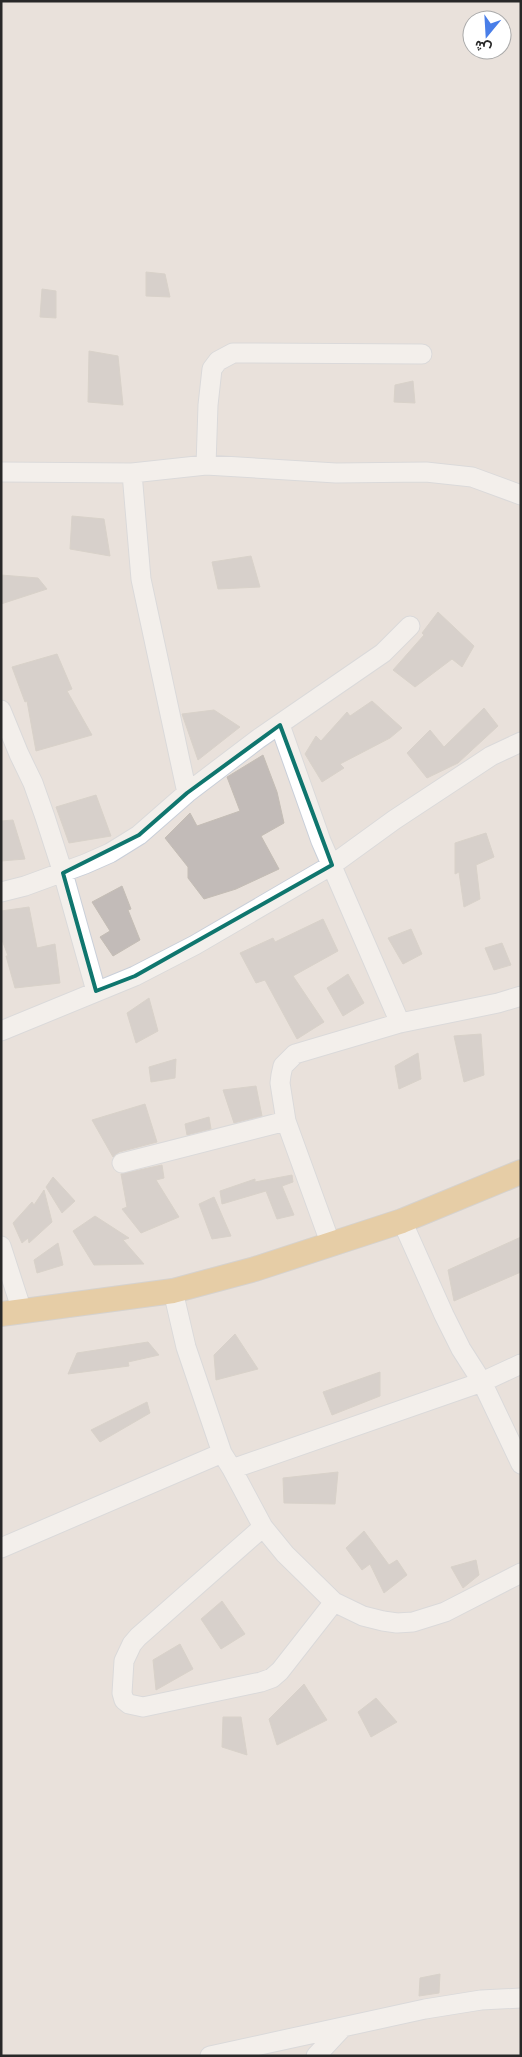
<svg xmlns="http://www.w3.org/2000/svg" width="522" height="2057" viewBox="0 0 522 2057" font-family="Cabin,Vazirmatn,sans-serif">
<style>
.building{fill:#c2bbb8;stroke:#c4bdb5}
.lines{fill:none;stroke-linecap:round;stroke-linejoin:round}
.minor-casing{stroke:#c9cfd9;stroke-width:21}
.major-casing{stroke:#bebebe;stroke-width:26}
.minor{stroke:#fff;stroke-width:19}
.major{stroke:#e2b367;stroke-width:24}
.marked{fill:none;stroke:#0f766e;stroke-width:4;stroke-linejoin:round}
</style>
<rect width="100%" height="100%" fill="#e9e1db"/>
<!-- building -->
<path class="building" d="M146 272 165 274 170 297 146 296Z
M42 289 56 291V318L40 317Z
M89 351 118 356 123 405 88 402Z
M413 381 415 403 394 402 395 385Z
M72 516 104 519 110 556 70 549Z
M251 556 260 587 218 589 212 562Z
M1 575 38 578 47 589 1 604Z
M438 612 474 646 462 667 452 659 415 687 393 670 424 635 422 633Z
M57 654 72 689 67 691 92 735 36 751 27 701 25 702 12 667Z
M372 701 402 728 390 738 340 764 344 768 322 782 305 754 316 736 321 741 347 712 350 716Z
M484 708 498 726 458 763 427 778 407 753 430 730 444 747Z
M214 710 240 727 198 760 182 714Z
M263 755 277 792 284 823 261 836 279 869 236 889 204 899 188 878V867L165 838 190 813 197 826 240 811 227 777Z
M96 795 111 836 69 843 56 807Z
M13 820 25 859 1 861V821Z
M486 833 494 857 476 865 480 899 464 907 459 872 455 874V843Z
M122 886 131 909 128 910 140 940 113 956 100 937 110 931 92 902Z
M29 907 37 948 55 944 60 983 15 988 6 956H8L1 937V911Z
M323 919 338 951 293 976 324 1022 297 1039 265 980 256 983 240 953 273 938 275 942Z
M411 929 422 954 403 964 388 938Z
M502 943 511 965 494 970 485 948Z
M348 974 364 1003 343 1016 327 988Z
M149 998 158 1031 136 1043 127 1013Z
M481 1034 484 1075 464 1082 454 1036Z
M418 1053 421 1079 399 1089 395 1066Z
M176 1059 175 1078 151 1082 149 1067Z
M256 1086 262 1116 234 1123 223 1090Z
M145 1104 157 1142 119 1152 113 1157 92 1120Z
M209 1117 211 1129 187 1135 185 1124Z
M162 1165 164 1178 156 1180 179 1217 141 1233 122 1209 127 1207 121 1174Z
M292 1175 293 1182 282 1186 294 1215 277 1219 266 1191 222 1204 220 1191 255 1179V1182Z
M53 1177 75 1201 62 1213 46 1187Z
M44 1190 52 1222 29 1243 28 1238 22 1243 13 1223 32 1202 34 1205Z
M214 1197 231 1236 212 1239 199 1204Z
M95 1216 129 1238 123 1240 144 1264 94 1265 73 1231Z
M521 1237V1272L454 1301 448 1270Z
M58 1243 63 1265 37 1273 34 1260Z
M235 1334 258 1369 216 1380 214 1355Z
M148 1342 159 1355 128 1362 129 1366 68 1374 77 1353Z
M380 1372V1396L332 1415 323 1392Z
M147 1402 150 1413 100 1442 91 1430Z
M338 1472 335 1504 284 1503 283 1478Z
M364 1531 389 1565 397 1560 407 1575 384 1593 370 1564 362 1570 346 1548Z
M476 1560 479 1575 463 1588 451 1567Z
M222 1601 245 1634 221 1649 201 1619Z
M180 1644 193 1669 156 1690 153 1660Z
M304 1684 327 1720 277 1745 269 1719Z
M376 1698 397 1722 371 1737 358 1712Z
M223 1717H241L247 1755 222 1747Z
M440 1974 439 1993 419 1996 420 1978Z"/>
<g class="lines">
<!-- minor casing -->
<g class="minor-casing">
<path id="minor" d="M206 465 336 473 426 472 472 477 521 495
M1 472 132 473 206 465 208 405 212 369 218 361 233 353 422 354
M132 473 141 579 187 793
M1 710 19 754 33 783 45 817 63 873 96 991
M280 725 321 841 400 1023
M1 892 25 886 85 864 110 853 139 835 187 793 258 739 383 653 410 626
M1 1031 135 976 195 945 332 865 394 820 491 756 521 742
M122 1163 286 1121
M402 1221 444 1315 461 1349 482 1382 521 1464
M331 1245 286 1121 280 1083 281 1075 283 1066 295 1054 400 1023 498 1003 521 996
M1 1246 22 1311
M173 1291 186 1347 222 1453 232 1469 263 1527 285 1554 334 1602 363 1616 383 1621 397 1623 413 1622 445 1612 521 1573
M232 1469 482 1382 521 1364
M263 1527 138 1637 132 1644 124 1661 122 1693 124 1700 129 1704 143 1707 261 1682 272 1678 280 1671 334 1602
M1 1548 222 1453
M210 2056 425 2009 481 2000 521 1998
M316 2056 342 2028"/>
</g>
<!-- major casing -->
<g class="major-casing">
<path id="major" d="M1 1314 173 1291 255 1269 402 1221 521 1172"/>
</g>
<!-- minor -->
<use href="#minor" class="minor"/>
<!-- major -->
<use href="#major" class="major"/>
</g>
<!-- marked area -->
<path d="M0 0H522V2057H0ZM280 725 332 865 135 976 96 991 63 873 139 835 187 793Z" fill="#e9e1db" fill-opacity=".55" fill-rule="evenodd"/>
<path class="marked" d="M280 725 332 865 135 976 96 991 63 873 139 835 187 793Z"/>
<!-- border -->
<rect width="522" height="2057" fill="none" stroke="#282828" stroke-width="5"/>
<!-- north arrow -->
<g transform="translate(487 35) rotate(198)"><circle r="24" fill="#ffffff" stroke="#a9a9a9"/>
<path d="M0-4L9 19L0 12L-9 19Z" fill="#497ee8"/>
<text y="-8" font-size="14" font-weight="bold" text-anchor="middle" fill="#282828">ش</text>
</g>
</svg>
